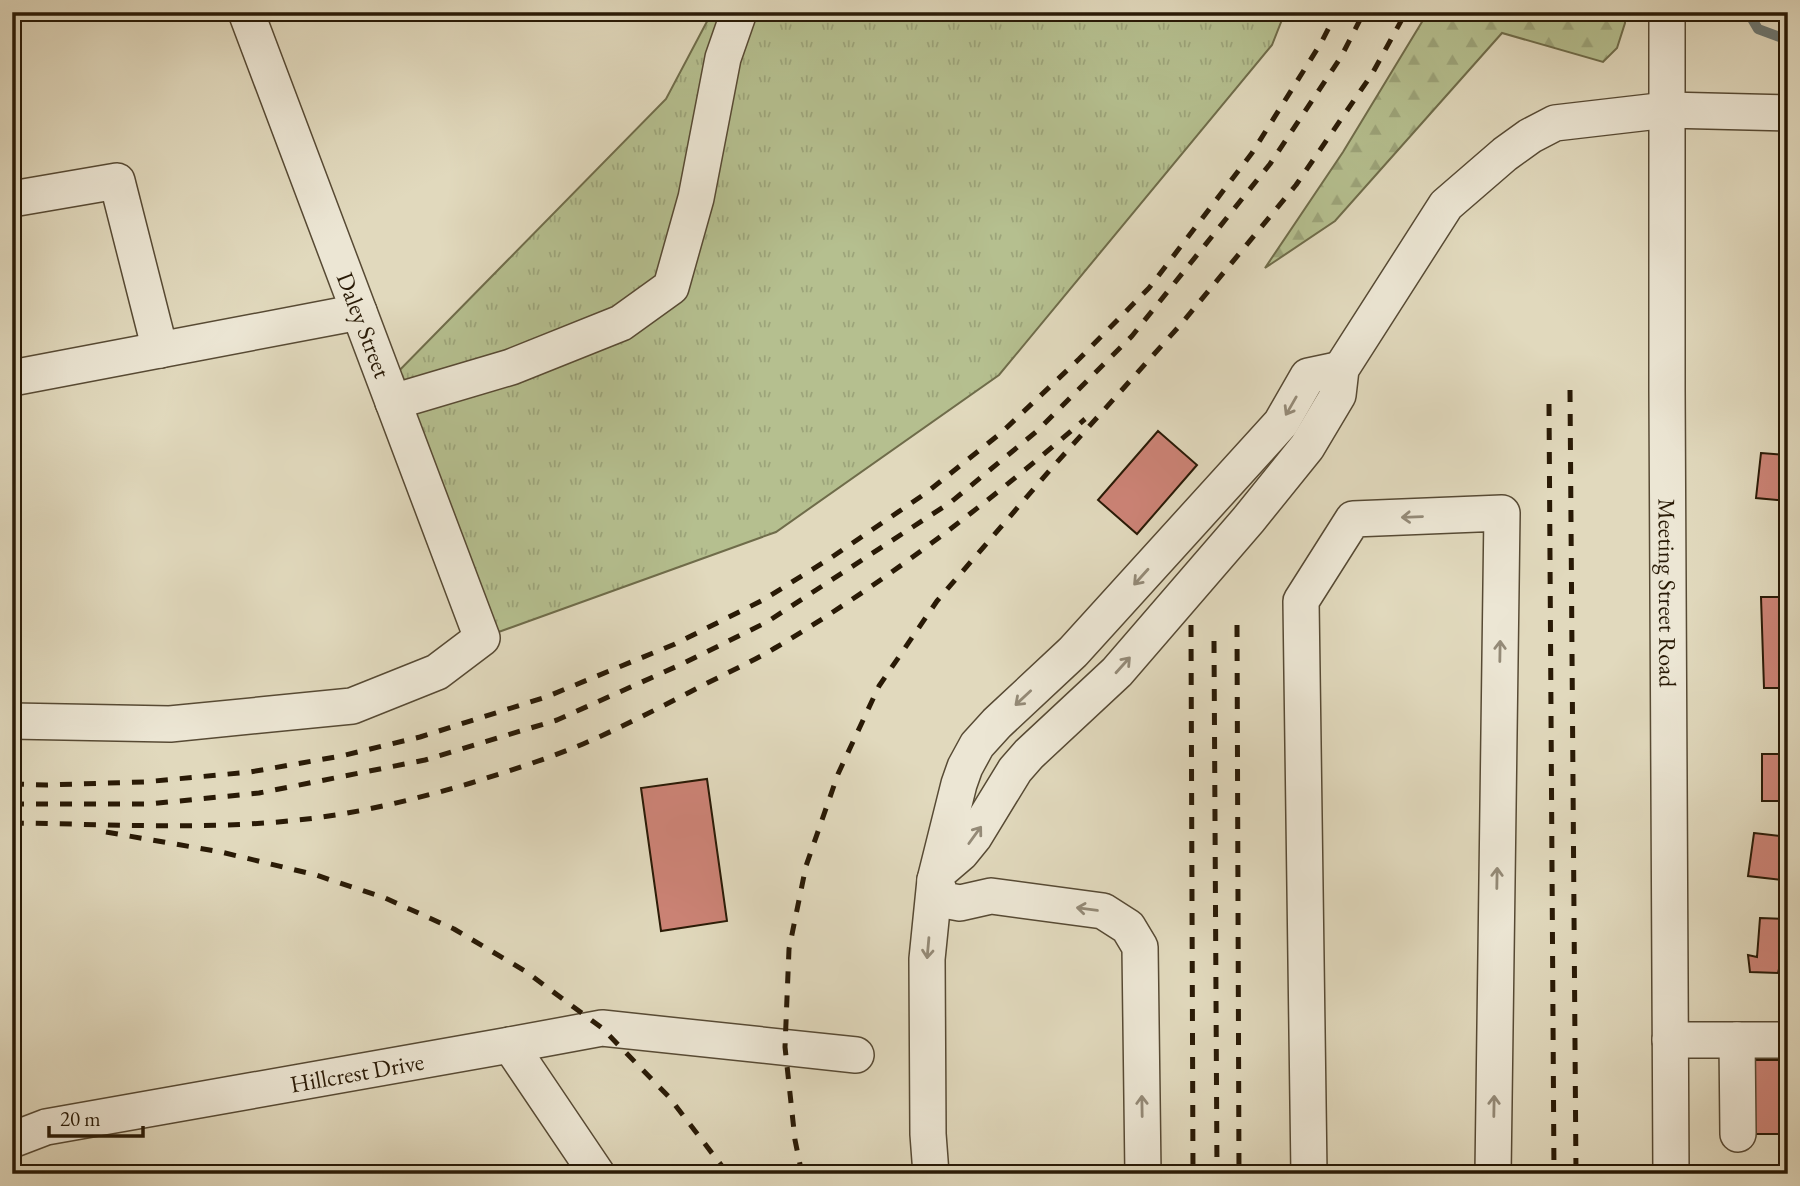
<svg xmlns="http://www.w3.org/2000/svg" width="1800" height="1186" viewBox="0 0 1800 1186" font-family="'EB Garamond',serif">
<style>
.grass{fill:url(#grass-tufts);stroke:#6f6c4a;stroke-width:2}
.forest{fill:url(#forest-firs);stroke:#6f6c4a;stroke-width:2}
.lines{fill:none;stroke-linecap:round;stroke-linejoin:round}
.stream{stroke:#6d7873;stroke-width:10}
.building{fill:#cc8376;stroke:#291a06;stroke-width:2}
.minor-casing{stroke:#574a34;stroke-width:38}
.minor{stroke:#ece6d4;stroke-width:35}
.rail{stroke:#291a06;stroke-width:5;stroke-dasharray:12 12;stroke-linecap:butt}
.oneway{stroke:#948a77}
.labels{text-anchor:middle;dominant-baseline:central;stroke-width:5;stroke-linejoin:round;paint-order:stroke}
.street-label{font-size:24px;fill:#291a06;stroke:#ece6d4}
</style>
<defs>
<pattern id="grass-tufts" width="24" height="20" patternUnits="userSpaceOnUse" patternTransform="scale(1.75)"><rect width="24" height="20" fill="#b5bf8f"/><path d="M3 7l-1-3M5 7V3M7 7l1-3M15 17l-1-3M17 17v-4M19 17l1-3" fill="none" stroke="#9ca47a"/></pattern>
<pattern id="forest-firs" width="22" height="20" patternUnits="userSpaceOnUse" patternTransform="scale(1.75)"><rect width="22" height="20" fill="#b5bf8f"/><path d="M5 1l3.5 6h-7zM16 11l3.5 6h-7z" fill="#9ca47a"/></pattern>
</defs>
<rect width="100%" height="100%" fill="#e1d9bd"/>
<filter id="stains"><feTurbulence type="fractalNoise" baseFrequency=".00286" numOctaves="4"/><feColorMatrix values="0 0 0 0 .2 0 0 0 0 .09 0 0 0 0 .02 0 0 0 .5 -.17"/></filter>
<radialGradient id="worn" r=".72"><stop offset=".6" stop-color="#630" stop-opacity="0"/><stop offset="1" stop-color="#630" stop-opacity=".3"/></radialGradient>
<!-- grass -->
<path class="grass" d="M712 12H1285L1272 45 999 375 776 532 482 638 386 384 666 99Z"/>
<!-- forest -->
<path class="forest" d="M1428 12H1625V23L1617 48 1603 62 1502 33 1335 221 1265 268 1343 152Z"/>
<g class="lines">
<!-- stream -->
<path class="stream" d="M1748 12 1758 29 1788 40"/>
</g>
<!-- building -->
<path class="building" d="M1158 431 1197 465 1137 534 1098 500Z
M1761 453 1788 455V501L1756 498Z
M1761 597H1788V688H1764Z
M1762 754H1788V801H1762Z
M707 779 727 921 661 931 641 788Z
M1754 833 1788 837V874H1786L1783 880 1748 876Z
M1760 918 1788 919V961H1781L1778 973 1750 972 1748 955 1757 957Z
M1749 1060H1788V1134H1749Z"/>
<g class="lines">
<!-- minor casing -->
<g class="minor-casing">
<g id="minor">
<path id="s1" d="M1667 12V390L1671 1174"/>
<path d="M12 199 117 181 160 350"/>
<path d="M12 378 359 312"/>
<path d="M393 402 511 367 621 323 671 287 696 198 723 58 739 12"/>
<path d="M12 721 170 724 352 706 437 672 482 638 246 12"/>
<path d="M1670 1040H1788"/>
<path d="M1737 1040 1738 1134"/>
<path d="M510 1045 602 1028 856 1055"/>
<path id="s2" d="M12 1140 46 1127 510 1045 597 1174"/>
<path d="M931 1174 928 1134 927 959 935 880 959 784 965 767 977 745 997 723 1073 652 1281 423 1308 376 1341 369"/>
<path d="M1143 1174 1140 947 1128 927 1103 911 991 896 960 903 949 901 941 896 935 880 940 871 961 853 974 837 1015 770 1029 754 1117 672 1249 519 1307 447 1338 395 1341 369 1446 205 1505 154 1530 136 1555 123 1667 110 1788 113"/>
<path d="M1309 1174 1301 601 1353 519 1502 513 1493 1174"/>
</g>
</g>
<!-- minor -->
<use href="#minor" class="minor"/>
<!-- rail -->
<path class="rail" d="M1570 390 1576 1174
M1549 404 1554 1174
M1191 625 1193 1174
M1237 625 1239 1174
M1214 641 1217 1174
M12 784 46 785 144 782 250 772 341 756 420 737 546 697 675 644 763 600 829 559 926 493 1001 433 1079 359 1149 288 1252 153 1321 43 1337 12
M12 804H149L259 793 425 760 557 720 682 664 767 622 951 502 1037 431 1132 336 1270 164 1341 57 1364 12
M12 823C111 824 217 831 315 818 368 811 420 798 471 783 509 771 547 759 583 744 620 728 655 710 690 692 718 677 748 664 775 648 885 583 988 503 1085 419
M106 832 221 852 316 875 385 898 454 929 525 971 602 1028 669 1097 728 1174
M802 1174 795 1140 785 1047 789 949 806 866 838 774 879 686 937 601 1050 470 1182 323 1296 185 1372 74 1406 12"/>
</g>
<!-- one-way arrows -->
<defs><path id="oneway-shaft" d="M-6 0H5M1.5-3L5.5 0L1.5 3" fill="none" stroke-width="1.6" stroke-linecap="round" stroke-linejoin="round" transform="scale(1.75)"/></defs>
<g class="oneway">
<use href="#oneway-shaft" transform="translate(1291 406) rotate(120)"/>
<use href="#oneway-shaft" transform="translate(1412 517) rotate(178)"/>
<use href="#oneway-shaft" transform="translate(1141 577) rotate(132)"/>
<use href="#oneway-shaft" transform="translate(1500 651) rotate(-89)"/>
<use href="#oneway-shaft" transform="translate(1123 665) rotate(-48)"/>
<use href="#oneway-shaft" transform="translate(1023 698) rotate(137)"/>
<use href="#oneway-shaft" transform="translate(975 835) rotate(-54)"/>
<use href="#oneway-shaft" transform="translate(1497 878) rotate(-89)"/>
<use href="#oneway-shaft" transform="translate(1087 909) rotate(-172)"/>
<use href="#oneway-shaft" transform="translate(928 948) rotate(95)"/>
<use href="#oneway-shaft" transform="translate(1142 1106) rotate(-91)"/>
<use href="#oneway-shaft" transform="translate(1494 1106) rotate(-89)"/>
</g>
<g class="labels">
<!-- street labels -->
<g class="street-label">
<text transform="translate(364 325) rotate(69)">Daley Street</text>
<text stroke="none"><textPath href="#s1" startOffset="581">Meeting Street Road</textPath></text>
<text stroke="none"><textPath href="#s2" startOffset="352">Hillcrest Drive</textPath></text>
</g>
</g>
<!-- margin -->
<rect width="1800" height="1186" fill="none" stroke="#e1d9bd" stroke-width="42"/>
<rect x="14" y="14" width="1772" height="1158" fill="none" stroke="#291a06" stroke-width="3.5"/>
<rect x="21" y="21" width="1758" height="1144" fill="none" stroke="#291a06" stroke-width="2"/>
<!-- scale -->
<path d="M49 1126v10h94v-10" fill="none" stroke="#291a06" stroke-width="3.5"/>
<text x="60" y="1126" font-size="21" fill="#291a06" stroke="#ece6d4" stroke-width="5" paint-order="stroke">20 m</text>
<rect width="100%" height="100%" filter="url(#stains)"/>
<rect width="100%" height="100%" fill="url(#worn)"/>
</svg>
